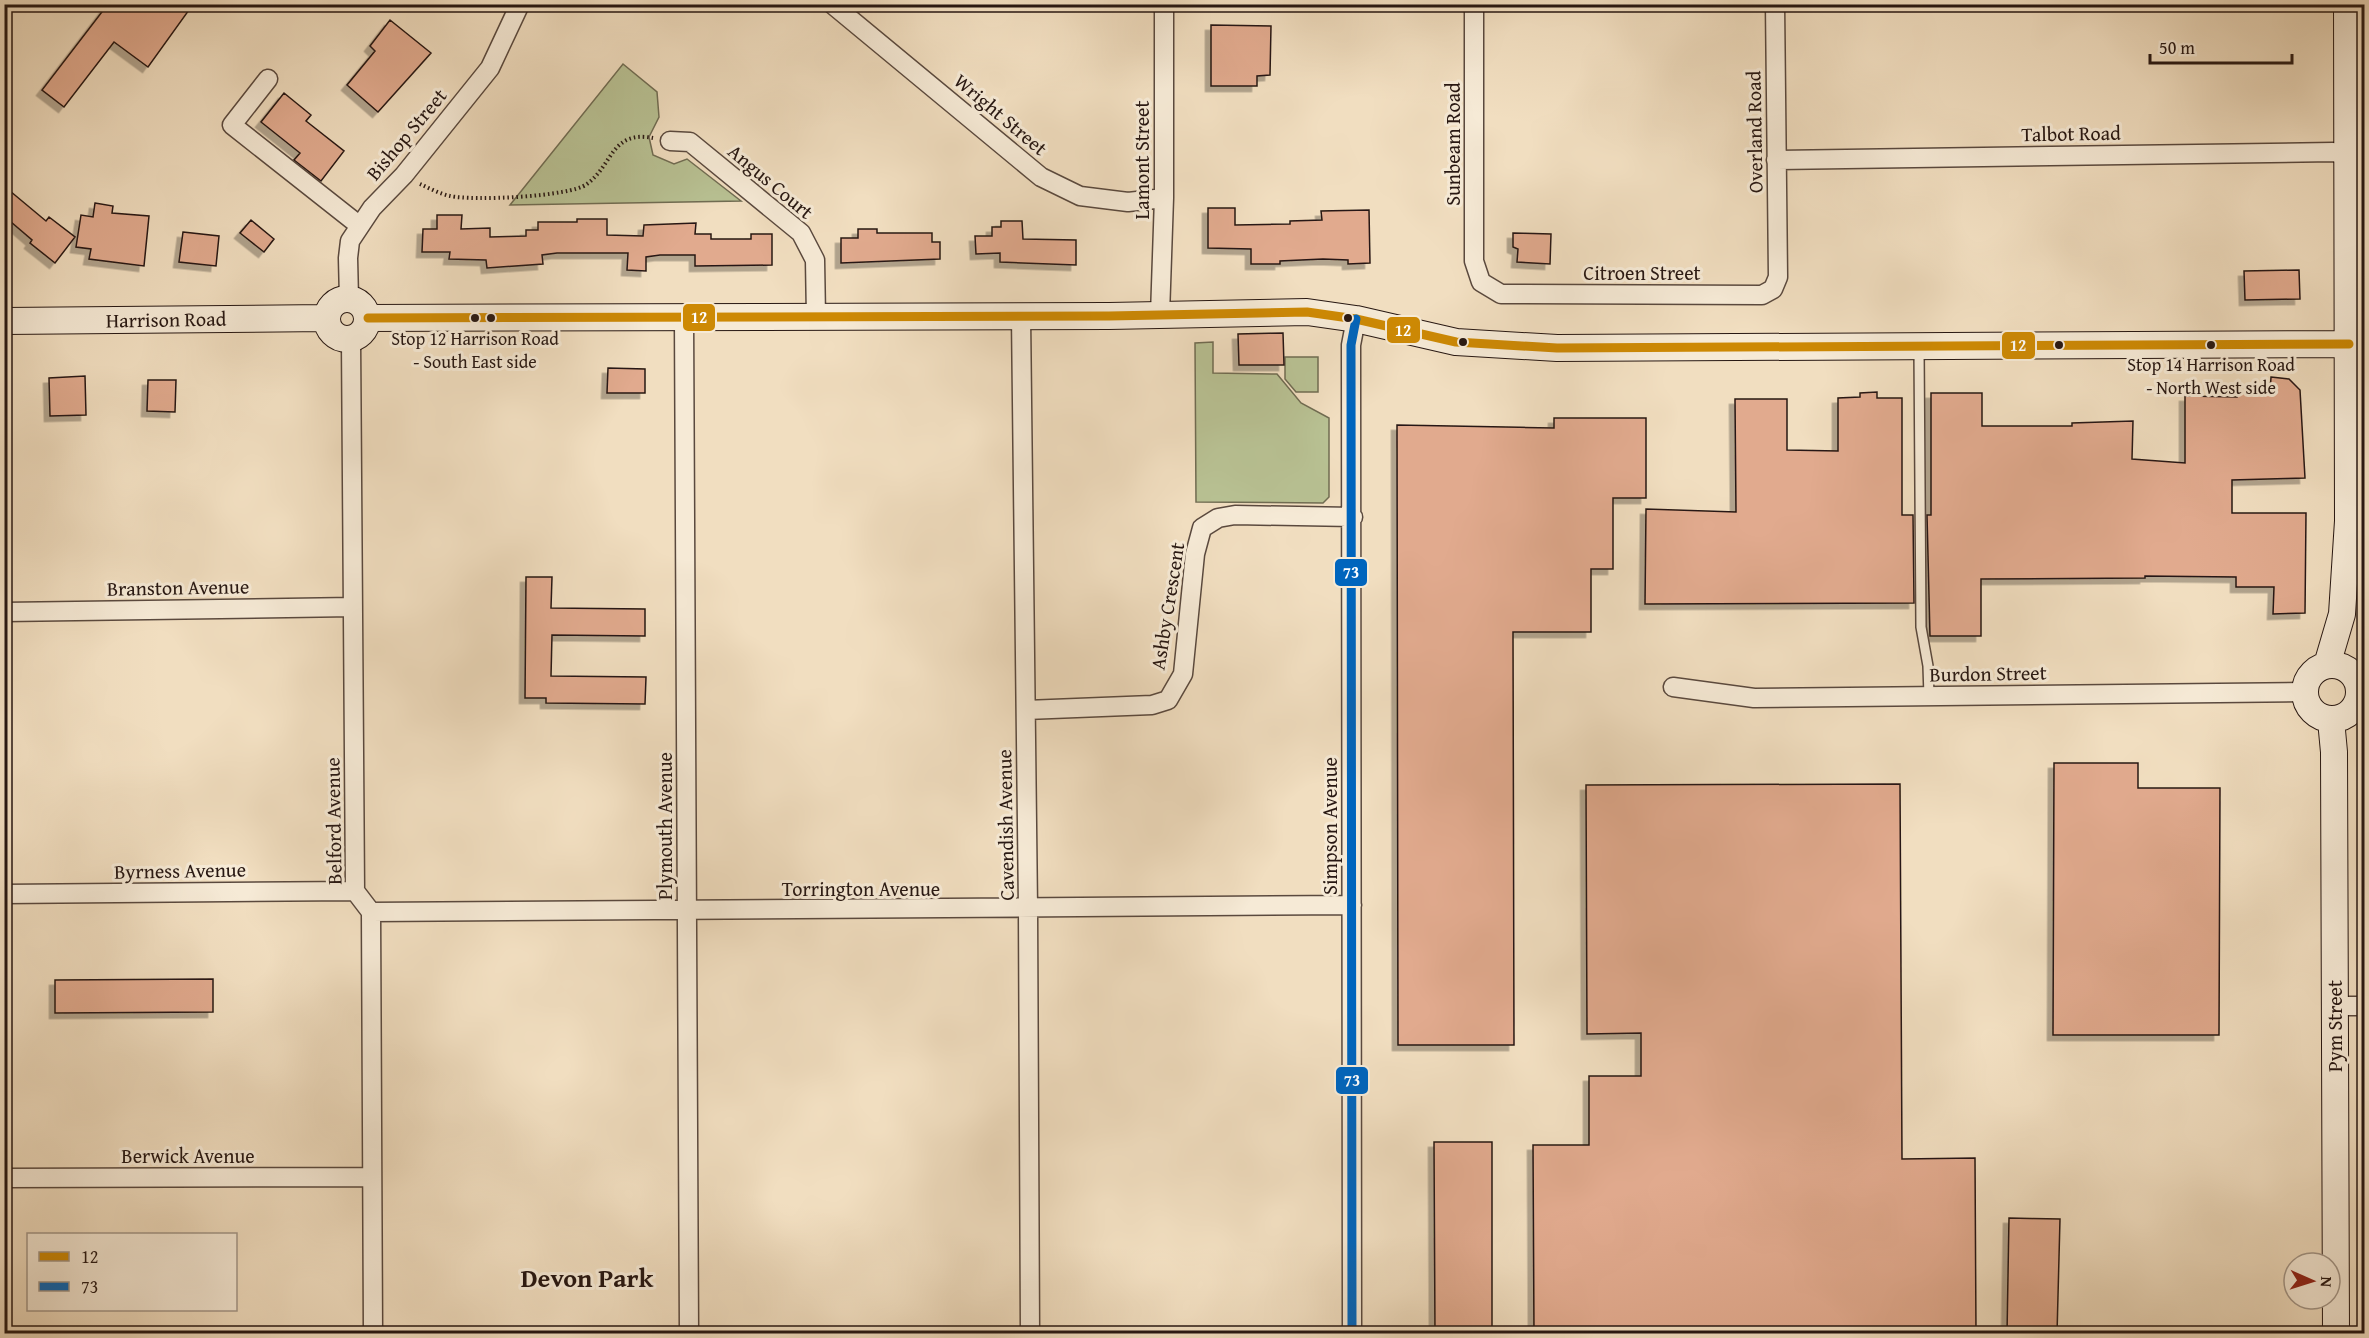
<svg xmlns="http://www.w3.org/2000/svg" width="2369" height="1338" viewBox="0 0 2369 1338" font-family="'Gentium Book Plus',serif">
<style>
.green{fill:#b8c193;stroke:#706c52;stroke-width:1.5}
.building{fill:#e1aa8e;stroke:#271712;stroke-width:1.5;filter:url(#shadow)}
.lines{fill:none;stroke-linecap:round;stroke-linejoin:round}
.lane-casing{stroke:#5a493e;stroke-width:12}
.street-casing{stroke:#5a493e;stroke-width:21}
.secondary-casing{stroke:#271712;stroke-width:28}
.path{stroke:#271712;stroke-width:4;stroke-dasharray:1.5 3;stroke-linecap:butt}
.lane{stroke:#f6ead6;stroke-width:9}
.street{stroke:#f6ead6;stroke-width:18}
.secondary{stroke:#f6ead6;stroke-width:26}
.bus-1-casing{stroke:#f6ead6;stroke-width:14}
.bus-2-casing{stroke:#f6ead6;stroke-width:14}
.bus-1{stroke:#cd8904;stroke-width:9}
.bus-2{stroke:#0065bd;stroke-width:9}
.bus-dot{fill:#271712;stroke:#f6ead6;stroke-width:2}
.labels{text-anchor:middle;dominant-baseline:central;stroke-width:6;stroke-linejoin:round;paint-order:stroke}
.bus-label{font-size:18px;fill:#271712;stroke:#f6ead6}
.street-label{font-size:20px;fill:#271712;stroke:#f6ead6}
.district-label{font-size:26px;font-weight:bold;fill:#271712;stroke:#f6ead6}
.line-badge{stroke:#f6ead6;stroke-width:2}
.badge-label{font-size:16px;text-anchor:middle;font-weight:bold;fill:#fff}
</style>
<defs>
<filter id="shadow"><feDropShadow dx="-5.5" dy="5.5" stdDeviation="0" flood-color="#0004"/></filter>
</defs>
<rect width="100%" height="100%" fill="#f1dec0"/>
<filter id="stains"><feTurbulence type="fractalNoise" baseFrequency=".00333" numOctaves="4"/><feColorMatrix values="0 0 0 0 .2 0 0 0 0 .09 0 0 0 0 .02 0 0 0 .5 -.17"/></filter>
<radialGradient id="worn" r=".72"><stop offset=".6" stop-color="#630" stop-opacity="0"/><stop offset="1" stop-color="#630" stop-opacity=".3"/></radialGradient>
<!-- green -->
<path class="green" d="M623 64 657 92 659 117 649 137 653 155 674 164 687 159 741 201 510 205Z
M1213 342V373L1277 374 1301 403 1329 418V497L1323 503 1196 502 1195 343Z
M1285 357H1318V392H1296L1285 379Z"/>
<!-- building -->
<path class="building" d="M108 4H181L189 10 148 67 114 42 64 107 42 90Z
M390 20 431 53 378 112 347 85 375 51 370 46Z
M1211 25 1271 26 1270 75 1257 76V86H1211Z
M284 93 311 115 306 121 344 151 321 181 294 160 300 153 261 122Z
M4 186 46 221 49 217 75 237 55 263 30 243 32 240 4 216Z
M95 203 113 206 112 213 149 216 144 266 89 259 91 249 76 247 81 215 93 217Z
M1208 208H1235V225L1290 224V221L1322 220 1321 211 1369 210 1370 263 1348 264V260L1323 259 1280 261V264H1251V249L1208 248Z
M437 215H462L461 229 490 228V237L526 236V230H538V222H577V219H607V235L643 236 644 225 696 223 695 234H711V239H751V234H772V265L695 266V255H660L646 257V271L627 270 628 253H557L542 255 543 264 487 268 486 260 449 259 450 252H422L423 229H437Z
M251 220 274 239 264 252 240 233Z
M1001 221H1022L1023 239 1076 240V265L1000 262V253L976 254 975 236H992V227H1001Z
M858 229H877V233H932V242H940V259L841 263V238H858Z
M183 232 219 236 216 266 179 262Z
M1513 233 1551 234 1550 264 1517 262 1518 249 1513 247Z
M2299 270 2300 299 2245 300 2244 271Z
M1283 333 1284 365H1239L1238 334Z
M608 368 645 369V393H607Z
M85 376 86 415 50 416 49 378Z
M2271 377 2289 379 2300 390 2305 478 2232 480V513H2306L2305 613 2273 614 2274 587H2236V577L2145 576V578L1981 579V636H1930L1927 515H1931V393H1982V426H2072V423L2133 421 2132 459 2185 463V396L2237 397V392L2270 393Z
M148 380H176L175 412 147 411Z
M1877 392V398H1902V515H1913L1914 603 1645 604 1646 509 1736 512 1735 399H1787V450L1838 451V398L1860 397V393Z
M1554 418H1646V498H1613V569H1591V632H1513L1514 1045H1398L1397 425 1554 428Z
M526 577H552L551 608 645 609V636L552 635 551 676 646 677 645 704 546 703V698H525Z
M2054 763H2138V788H2220L2219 1035H2053Z
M1900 784 1902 1159 1975 1158 1976 1334H1534L1533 1145H1589V1076H1641V1033L1587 1034 1586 785Z
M213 979V1012L55 1013V980Z
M1434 1142H1492V1334H1435Z
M2009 1218 2060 1219 2057 1334H2007Z"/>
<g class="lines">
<!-- lane casing -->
<g class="lane-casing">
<path id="lane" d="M1919 349 1921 627 1928 666 1929 696"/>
</g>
<!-- street casing -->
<g class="street-casing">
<path id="street" d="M832 4 1041 177 1080 196 1128 202 1164 198
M1474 4V261L1481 282 1501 294 1762 295 1773 289 1778 277 1775 4
M268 79 232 125 360 226
M670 141 690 142 801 233 815 260 816 317
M1776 160 2333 152 2364 159
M349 299 348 258 350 241 372 208 404 175 490 68 520 4
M1160 315 1164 198V4
M1021 316 1028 909 1030 1334
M684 318 689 1334
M351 340 355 891 371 912 373 1334
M4 612 353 607
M1673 687 1754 698 2305 692
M2359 693H2364
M1026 710 1152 705 1168 700 1183 674 1195 554 1202 528 1218 518 1235 515 1353 517
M4 894 355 891
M371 912 1352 905
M2333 1006H2364
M4 1178 372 1177
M1352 1334 1351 345 1356 319"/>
</g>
<!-- secondary casing -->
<g class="secondary-casing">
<path id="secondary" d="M327 319a20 20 0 1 1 40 0a20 20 0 1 1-40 0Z
M368 318 1109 316 1307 312 1356 319 1456 342 1557 348 2349 344
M4 321 327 318
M2305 692a27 27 0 1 1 54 0a27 27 0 1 1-54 0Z
M2327 665 2342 614 2348 521 2347 4
M2331 720 2334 752 2336 1334"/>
</g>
<!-- path -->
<path class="path" d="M420 184C429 188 440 194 450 196 472 201 570 197 587 184 613 165 611 130 653 138"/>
<!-- lane -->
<use href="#lane" class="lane"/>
<!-- street -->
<use href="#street" class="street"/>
<!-- secondary -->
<use href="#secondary" class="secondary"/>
<!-- bus-1 casing -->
<g class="bus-1-casing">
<path id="bus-1" d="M368 318 1109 316 1307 312 1356 319 1456 342 1557 348 2349 344"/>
</g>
<!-- bus-2 casing -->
<g class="bus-2-casing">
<path id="bus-2" d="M1352 1334 1351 345 1356 319"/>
</g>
<!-- bus-1 -->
<use href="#bus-1" class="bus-1"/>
<!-- bus-2 -->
<use href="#bus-2" class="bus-2"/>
</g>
<!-- markers -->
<g class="bus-dot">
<circle cx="475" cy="318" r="5"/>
<circle cx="491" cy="318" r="5"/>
<circle cx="1348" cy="318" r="5"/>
<circle cx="1463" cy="342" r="5"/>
<circle cx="2059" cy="345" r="5"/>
<circle cx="2211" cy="345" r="5"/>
</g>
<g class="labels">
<!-- bus labels -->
<g class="bus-label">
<text x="475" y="338">Stop 12 Harrison Road<tspan x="475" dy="23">- South East side</tspan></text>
<text x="2211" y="364">Stop 14 Harrison Road<tspan x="2211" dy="23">- North West side</tspan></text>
</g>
<!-- street labels -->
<g class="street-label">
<text transform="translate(1001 114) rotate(40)">Wright Street</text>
<text transform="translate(1754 132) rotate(-91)">Overland Road</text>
<text transform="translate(2071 133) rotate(-1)">Talbot Road</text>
<text transform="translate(406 134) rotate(-50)">Bishop Street</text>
<text transform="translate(1452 144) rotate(-90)">Sunbeam Road</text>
<text transform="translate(1141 160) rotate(-90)">Lamont Street</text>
<text transform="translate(771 181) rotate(40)">Angus Court</text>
<text x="1642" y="272">Citroen Street</text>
<text transform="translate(166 319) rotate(-1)">Harrison Road</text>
<text transform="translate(178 587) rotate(-1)">Branston Avenue</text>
<text transform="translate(1167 606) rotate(-81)">Ashby Crescent</text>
<text transform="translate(1988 673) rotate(-1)">Burdon Street</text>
<text transform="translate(333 821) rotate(-91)">Belford Avenue</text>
<text transform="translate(1005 825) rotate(-91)">Cavendish Avenue</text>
<text transform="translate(664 826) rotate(-90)">Plymouth Avenue</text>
<text transform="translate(1329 826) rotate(-90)">Simpson Avenue</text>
<text transform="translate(180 870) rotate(-1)">Byrness Avenue</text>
<text x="861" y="888">Torrington Avenue</text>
<text transform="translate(2334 1026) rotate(-90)">Pym Street</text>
<text x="188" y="1155">Berwick Avenue</text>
</g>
<!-- district labels -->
<g class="district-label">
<text x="587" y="1277">Devon Park</text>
</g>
</g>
<g class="line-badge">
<rect x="682" y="303" width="34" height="29" rx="6" fill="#cd8904"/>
<rect x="1386" y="316" width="35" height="28" rx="6" fill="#cd8904"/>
<rect x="2001" y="331" width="35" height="29" rx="6" fill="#cd8904"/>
<rect x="1334" y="558" width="34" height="29" rx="6" fill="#0065bd"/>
<rect x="1335" y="1066" width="34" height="29" rx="6" fill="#0065bd"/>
</g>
<g class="badge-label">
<text x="699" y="323">12</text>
<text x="1403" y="336">12</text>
<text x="2018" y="351">12</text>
<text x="1351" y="578">73</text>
<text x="1352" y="1086">73</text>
</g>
<!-- margin -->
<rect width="2369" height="1338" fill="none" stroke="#f1dec0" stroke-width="24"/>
<rect x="6" y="6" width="2357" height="1326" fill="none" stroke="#271712" stroke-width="3"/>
<rect x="12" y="12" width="2345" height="1314" fill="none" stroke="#271712" stroke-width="1.5"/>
<!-- legend -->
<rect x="27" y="1233" width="210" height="78" fill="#f6ead6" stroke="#a39688" stroke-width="1.5"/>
<rect x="39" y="1252" width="30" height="9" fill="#cd8904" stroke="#a39688" stroke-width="1.5"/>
<text x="81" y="1263" font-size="18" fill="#271712">12</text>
<rect x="39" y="1282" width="30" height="9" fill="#0065bd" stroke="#a39688" stroke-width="1.5"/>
<text x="81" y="1293" font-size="18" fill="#271712">73</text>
<!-- north arrow -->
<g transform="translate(2312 1281) rotate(93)"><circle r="28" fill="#f6ead6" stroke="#a39688" stroke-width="1.5"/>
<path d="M0-4.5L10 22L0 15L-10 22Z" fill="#8f2418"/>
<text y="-9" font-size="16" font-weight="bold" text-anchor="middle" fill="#271712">N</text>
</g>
<!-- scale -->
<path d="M2150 54v9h142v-9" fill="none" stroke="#271712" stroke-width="3"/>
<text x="2159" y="54" font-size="18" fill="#271712" stroke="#f6ead6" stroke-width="4.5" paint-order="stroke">50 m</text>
<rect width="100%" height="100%" filter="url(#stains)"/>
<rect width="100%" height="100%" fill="url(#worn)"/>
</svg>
